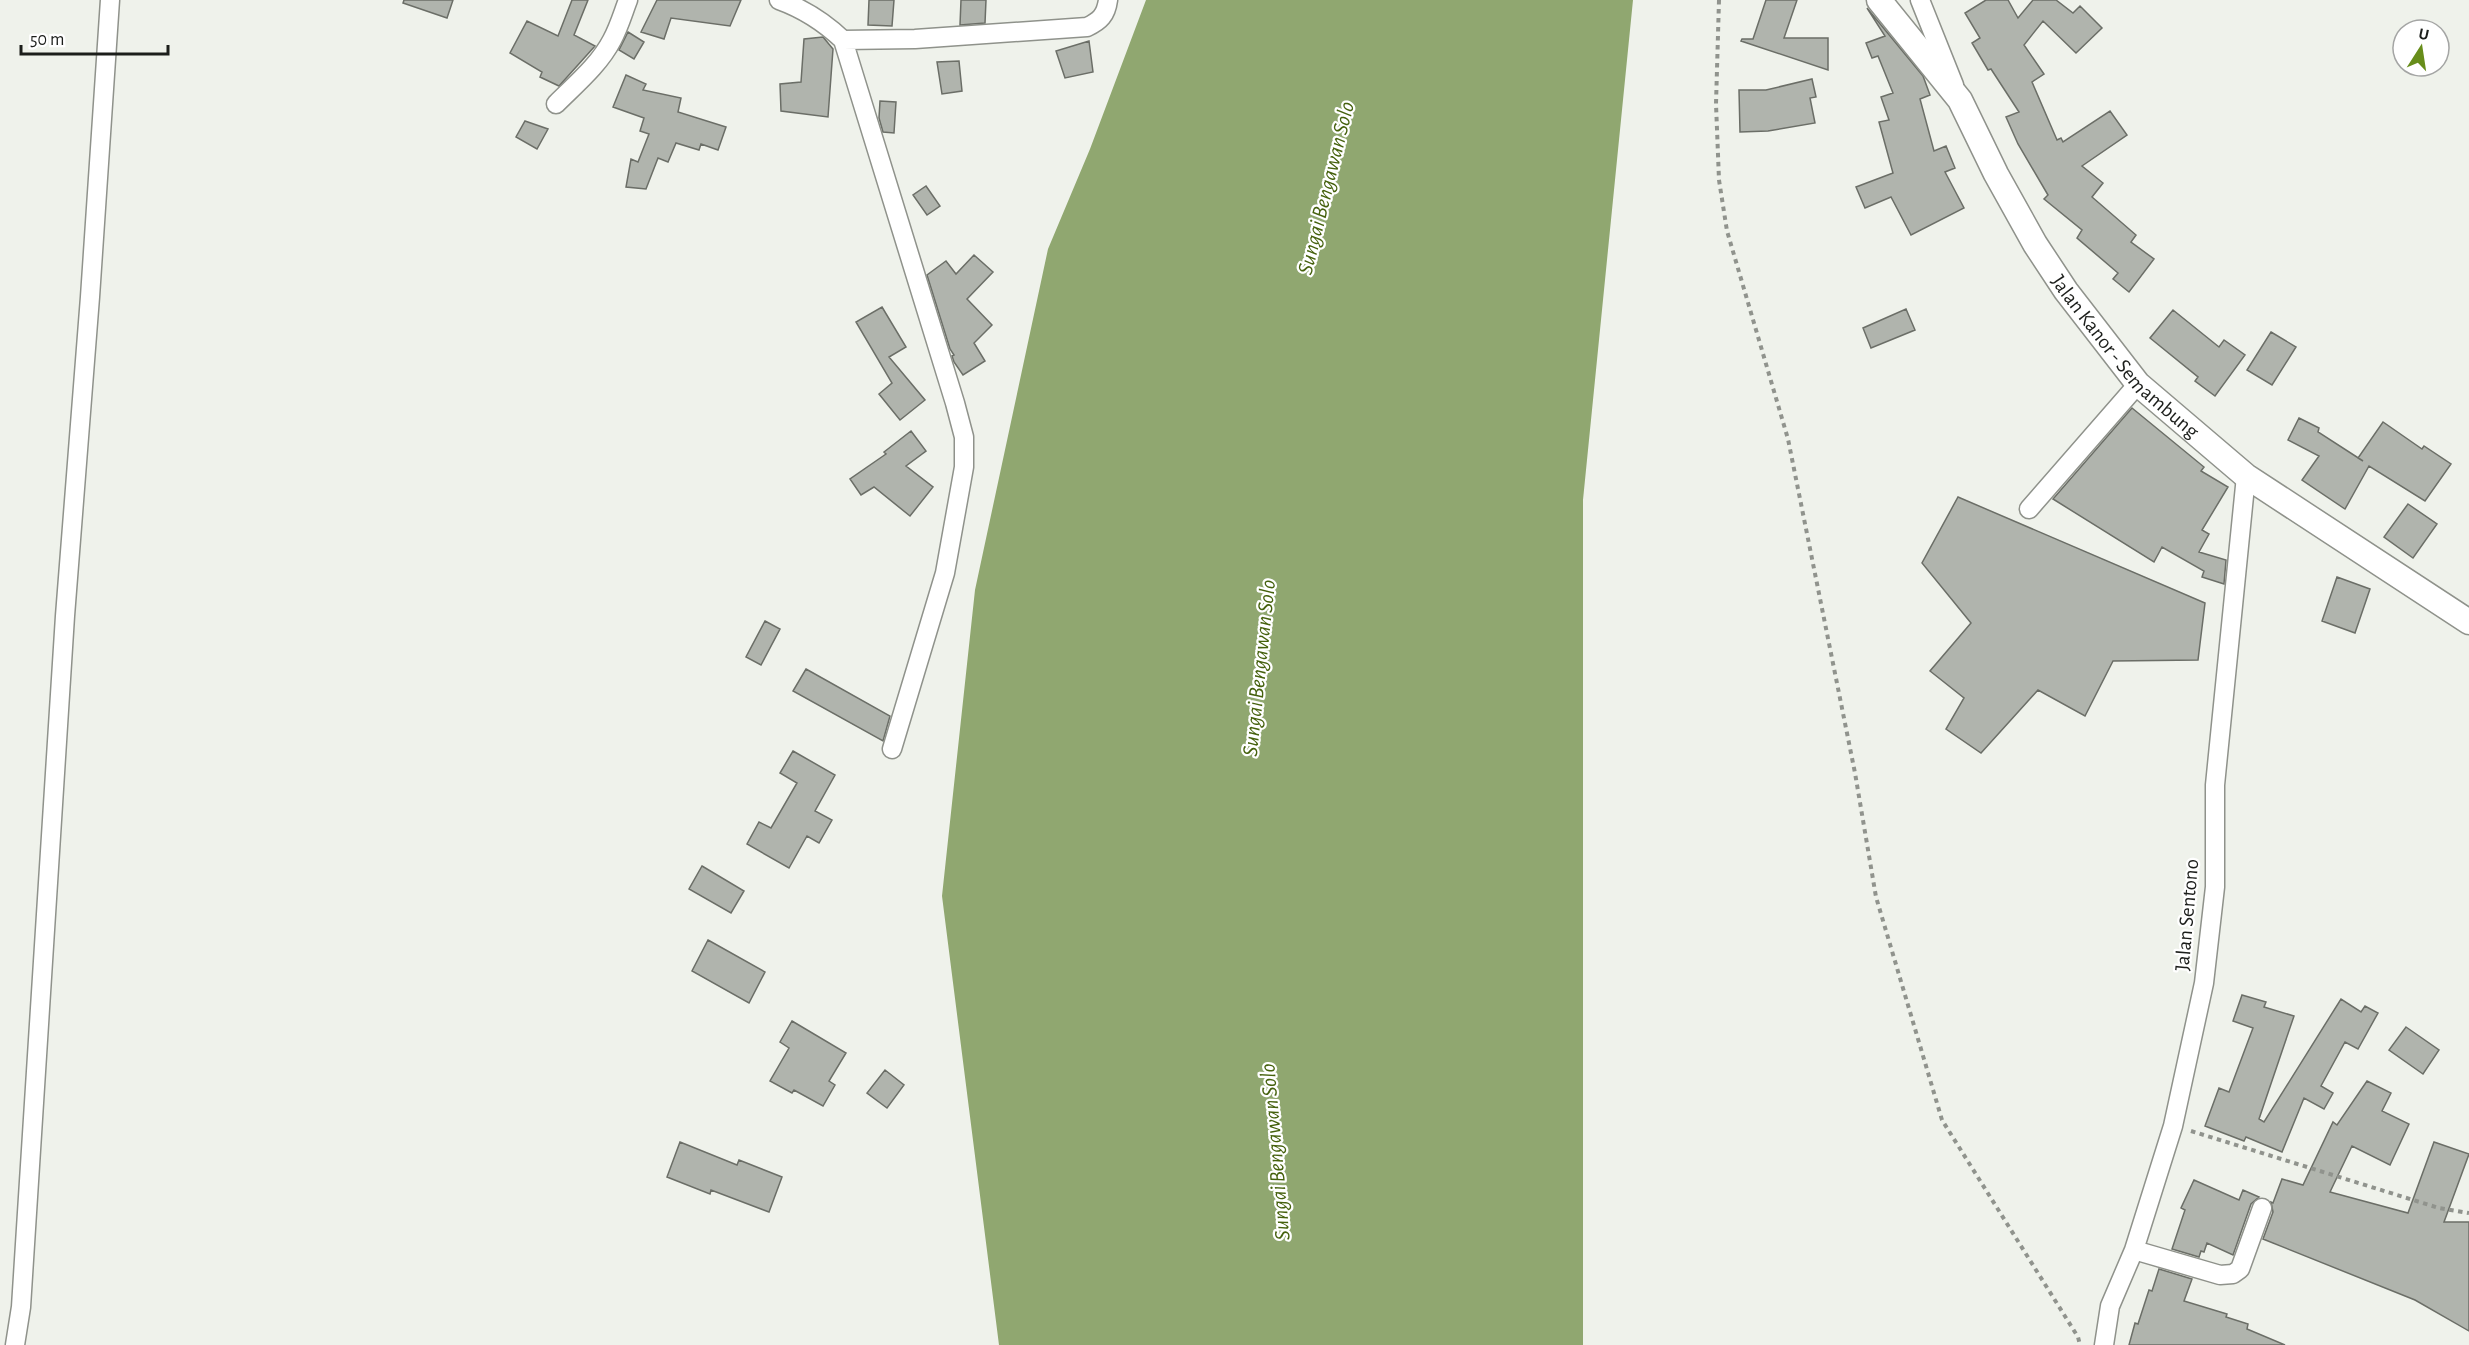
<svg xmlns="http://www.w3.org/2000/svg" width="2469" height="1345" viewBox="0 0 2469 1345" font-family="'Alegreya Sans',sans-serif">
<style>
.water{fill:#90a770}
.building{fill:#b0b4ad;stroke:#6b6e67;stroke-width:1.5}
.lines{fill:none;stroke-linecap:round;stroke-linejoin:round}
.street-casing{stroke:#8f928b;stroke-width:21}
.secondary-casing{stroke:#8f928b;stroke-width:27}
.path{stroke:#90938d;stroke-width:4;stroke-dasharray:4.5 4.5;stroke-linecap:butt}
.street{stroke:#fff;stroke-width:18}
.secondary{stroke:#fff;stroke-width:24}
.labels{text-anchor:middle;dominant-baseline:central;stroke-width:4.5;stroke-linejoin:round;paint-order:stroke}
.street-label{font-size:21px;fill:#1c1e1b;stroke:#fff}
.water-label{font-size:22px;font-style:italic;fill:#45610d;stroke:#fff}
</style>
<rect width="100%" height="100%" fill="#eff2eb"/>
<!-- water -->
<path class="water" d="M1146 0H1633L1583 500V1345H999L942 896 975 590 1048 249 1090 149Z"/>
<!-- building -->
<path class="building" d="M404 0H453L447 18 403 3Z
M572 0H588L574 35 595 46 559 86 540 77 542 72 510 53 527 21 558 36Z
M657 0H741L730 26 671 18 664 39 641 32Z
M869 0H894L892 26 868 25Z
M961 0H986L985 23 960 25Z
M1766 0H1797L1784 38H1828V70L1741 41 1742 39H1753Z
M1986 0H2008L2018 18 2033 0H2056L2073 13 2080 6 2102 28 2076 53 2043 21 2024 45 2044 74 2032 82 2057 140 2061 138 2063 142 2110 111 2127 135 2082 166 2103 183 2092 197 2136 235 2131 242 2154 259 2129 292 2113 279 2118 273 2077 238 2082 230 2044 199 2048 195 2018 144 2006 117 2019 112 1991 69 1988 70 1972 43 1980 38 1965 13Z
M1867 8 1923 76 1930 95 1920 99 1934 151 1946 146 1955 168 1945 172 1964 208 1911 235 1891 197 1865 208 1856 187 1893 173 1879 122 1889 120 1881 97 1893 93 1878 56 1872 58 1866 43 1885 36Z
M628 32 644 42 634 59 619 50Z
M823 37 833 49 828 117 781 111 780 84 801 82 804 39Z
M1089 41 1093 72 1065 78 1056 51Z
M959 61 962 91 942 94 937 62Z
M626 75 646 84 643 90 681 98 678 112 726 127 718 150 701 144 699 150 676 143 668 162 658 158 646 189 626 187 631 159 638 162 649 134 640 131 644 118 613 107Z
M1812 79 1816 97 1810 98 1815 123 1768 131 1740 132 1739 90H1766Z
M880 101 896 102 894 133 883 132 879 118Z
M525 121 548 129 537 149 516 137Z
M926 186 940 206 927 215 913 195Z
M974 255 993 272 967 299 992 325 974 343 985 361 963 375 954 362 952 356 954 355 950 349 927 275 946 261 956 274Z
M882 307 906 347 889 357 925 400 900 420 879 394 892 383 856 322Z
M1906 309 1915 330 1871 348 1863 328Z
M2173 310 2219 347 2224 340 2245 355 2215 396 2195 381 2198 377 2150 338Z
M2271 332 2296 347 2272 385 2247 370Z
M2132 408 2204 467 2201 471 2228 487 2202 530 2209 534 2199 552 2226 560 2224 584 2202 577 2204 571 2162 547 2154 562 2053 499Z
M2299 418 2319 428 2318 432 2363 461 2358 458 2383 422 2422 449 2424 446 2451 464 2425 501 2369 466 2345 509 2302 480 2319 456 2288 440Z
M911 431 926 451 906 466 933 487 910 516 874 487 861 495 850 479 886 454 884 452Z
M1958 497 2205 603 2198 660 2113 661 2085 716 2038 690 1981 753 1946 729 1964 698 1930 671 1971 623 1922 563Z
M2408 504 2437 524 2413 558 2384 537Z
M2337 577 2370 589 2355 633 2322 621Z
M765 621 780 629 761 665 746 657Z
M806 669 890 716 883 741 793 691Z
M793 751 835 775 815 811 832 820 819 843 807 836 789 868 747 844 759 822 771 828 797 783 780 773Z
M702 866 744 891 731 913 689 889Z
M708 940 765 972 749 1003 692 971Z
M2242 995 2266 1002 2264 1007 2294 1016 2259 1119 2264 1122 2341 999 2361 1012 2365 1006 2378 1013 2358 1049 2345 1042 2321 1086 2333 1093 2324 1109 2304 1098 2282 1152 2246 1137 2244 1141 2205 1126 2219 1088 2229 1092 2253 1028 2233 1021Z
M792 1021 846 1053 829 1081 835 1085 823 1106 794 1090 792 1093 770 1081 789 1048 780 1042Z
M2406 1027 2439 1050 2423 1074 2389 1050Z
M885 1070 904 1085 887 1108 867 1093Z
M2367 1081 2391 1093 2382 1111 2409 1124 2390 1165 2352 1146 2330 1192 2408 1213 2434 1142 2469 1154 2444 1222H2469V1331L2415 1300 2263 1239 2273 1212 2271 1202 2273 1203 2282 1179 2303 1185 2333 1122 2337 1125Z
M680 1142 737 1165 739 1160 782 1177 769 1212 711 1190 710 1194 667 1177Z
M2194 1180 2239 1200 2243 1190 2259 1197 2251 1204 2233 1255 2207 1243 2204 1252 2201 1251 2199 1257 2172 1249 2185 1210 2181 1208Z
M2159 1269 2192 1279 2184 1301 2227 1314 2226 1317 2248 1324 2247 1329 2285 1345H2129L2135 1323 2138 1324 2149 1290 2152 1291Z"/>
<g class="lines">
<!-- street casing -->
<g class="street-casing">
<path id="street" d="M779 0C804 9 824 22 843 40L915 39 1087 27C1100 21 1106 15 1108 0
M1920 0 1954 85
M843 40 955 403 964 437V467L945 573 892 749
M556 104C576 84 599 65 612 40 619 27 623 13 628 0
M2029 509 2138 384
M2134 1250 2220 1275 2233 1274 2240 1269 2262 1208
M15 1345 21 1307 65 616 90 297 110 0
M2104 1345 2110 1306 2134 1250 2173 1126 2204 983 2215 887V785L2246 476"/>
</g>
<!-- secondary casing -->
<g class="secondary-casing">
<g id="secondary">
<path id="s1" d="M1879 0 1960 100 1996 174 2035 244 2066 291 2138 384 2246 476 2469 622"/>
</g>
</g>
<!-- path -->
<path class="path" d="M1719 0 1716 104 1719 180 1727 231 1788 439 1855 773 1876 897 1942 1120 2078 1337 2080 1345
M2191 1131 2439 1208 2469 1213"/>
<!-- street -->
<use href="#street" class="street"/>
<!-- secondary -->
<use href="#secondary" class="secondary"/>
</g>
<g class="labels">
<!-- street labels -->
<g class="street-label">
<text stroke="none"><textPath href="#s1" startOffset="436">Jalan Kanor - Semambung</textPath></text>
<text transform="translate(2187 915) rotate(-85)">Jalan Sentono</text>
</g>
<!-- water labels -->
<g class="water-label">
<text transform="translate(1326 188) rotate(-76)">Sungai Bengawan Solo</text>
<text transform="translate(1259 668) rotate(-84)">Sungai Bengawan Solo</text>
<text transform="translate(1275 1152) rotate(-95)">Sungai Bengawan Solo</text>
</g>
</g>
<!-- north arrow -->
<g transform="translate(2421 48) rotate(12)"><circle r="28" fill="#ffffff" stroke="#a4a5a4" stroke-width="1.5"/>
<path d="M0-4.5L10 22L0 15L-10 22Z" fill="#678d1a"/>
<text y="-9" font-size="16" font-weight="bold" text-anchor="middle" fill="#1c1e1b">U</text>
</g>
<!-- scale -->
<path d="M21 45v9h147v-9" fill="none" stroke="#1c1e1b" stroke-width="3"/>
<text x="30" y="45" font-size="18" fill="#1c1e1b" stroke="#ffffff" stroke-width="4.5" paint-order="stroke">50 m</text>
</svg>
